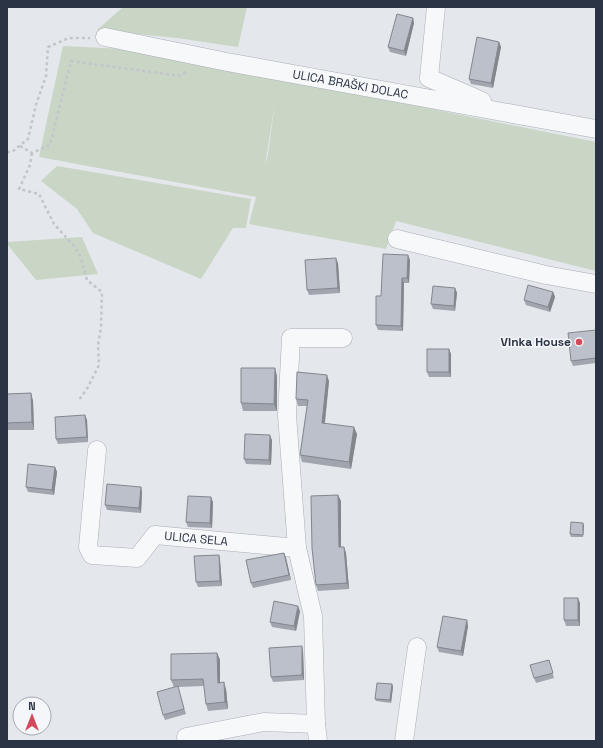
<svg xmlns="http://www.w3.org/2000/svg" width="603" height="748" viewBox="0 0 603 748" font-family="'Space Grotesk',sans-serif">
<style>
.green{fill:#c9d6c5;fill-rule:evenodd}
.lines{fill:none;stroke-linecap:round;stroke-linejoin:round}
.minor-casing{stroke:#a9aeb7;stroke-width:19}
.path{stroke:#c2c5cb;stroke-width:2.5;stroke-dasharray:3 3;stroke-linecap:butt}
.minor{stroke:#f7f8fa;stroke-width:18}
.wall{fill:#a1a5ae}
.shaded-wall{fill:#83868d}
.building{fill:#bbc0ca;stroke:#83868d}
.poi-dot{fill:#d1495b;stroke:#f4f6f9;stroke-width:1.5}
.labels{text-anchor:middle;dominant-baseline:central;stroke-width:3;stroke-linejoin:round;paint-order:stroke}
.street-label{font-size:12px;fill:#2b3445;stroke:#f4f6f9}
.poi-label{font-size:12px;font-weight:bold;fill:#2b3445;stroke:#f4f6f9;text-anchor:end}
</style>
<rect width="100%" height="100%" fill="#e4e7ec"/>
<!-- green -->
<path class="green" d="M123 7H247L238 47 177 38 97 30Z
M63 46 145 50 278 78 596 142V271L396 221 386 249 249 224 256 197 39 157ZM275 102 268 154 265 165Z
M57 166 251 199 246 228H233L201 279 93 233 77 209 41 181Z
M82 237 98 274 36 280 7 244V242Z"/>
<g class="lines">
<!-- minor casing -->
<g class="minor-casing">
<g id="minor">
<path d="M436 7 429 78 482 101"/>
<path id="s1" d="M105 37 227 62 596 129"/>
<path d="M397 239 546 275 596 284"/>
<path id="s2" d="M97 450 88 547 92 555 137 558 155 535 297 548"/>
<path d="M186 737 264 722 316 724"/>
<path d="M318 741 316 724 313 616 297 548 287 415 291 338H343"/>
<path d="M404 741 417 647"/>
</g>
</g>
<!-- path -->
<path class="path" d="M20 146 32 153 50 145 71 61 181 76 187 71
M7 152H12L28 139 36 105 46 76 48 47 69 38H90
M32 153 30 165 19 189 39 194 54 224 74 246 81 258 87 280 102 292 101 327 98 345 99 365 88 387 79 400"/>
<!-- minor -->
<use href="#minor" class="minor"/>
</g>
<!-- wall -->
<path class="wall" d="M413 18 414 23 406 56 390 52 388 47Z
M499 42 501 47 493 88 471 84 469 79Z
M410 260 409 283H404L403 331 378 330 376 325Z
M338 263 340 293 309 295 307 290Z
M455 288 457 293 455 311 433 309 431 304Z
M553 292 555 297 550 312 526 305 524 300Z
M596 330V363L573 366 571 361Z
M449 349 451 354V377H429L427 372Z
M277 376V411H243L241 403Z
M329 381 325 423 357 434 351 469 302 462 300 455 307 406H298L296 399Z
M31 393 33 401 34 430H7V394Z
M85 415 87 420 88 442 58 444 56 439Z
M272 440 271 465 246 464 244 459Z
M55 467 57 472 54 495 28 492 26 487Z
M141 487 142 492 141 513 107 510 105 505Z
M338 495 341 501V547H344L346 553 349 589 318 591 316 585Z
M213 502 212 528 188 527 186 522Z
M584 525 583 537H571L570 534Z
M284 553 286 558 291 580 253 588 251 583Z
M219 555 220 560 222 586 198 587 196 582Z
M580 603V626H566L564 620Z
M300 611 296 631 272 627 270 622Z
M467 620 468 626 463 656 439 652 437 647Z
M303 651 304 680 273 682 271 677Z
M217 653 220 660V683L226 689 228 709 208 711 206 704 204 686 178 687 186 714 165 720 163 715 176 687H174L171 680Z
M549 660 554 678 536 683 534 678Z
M392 684 393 687 391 703 376 701 375 699Z"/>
<!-- shaded-wall -->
<path class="shaded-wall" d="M413 18 414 23 406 56 404 51Z
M499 42 501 47 493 88 491 83Z
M408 255 410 260 409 283 407 278Z
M336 258 338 263 340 293 338 288Z
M402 278 404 283 403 331 401 326Z
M455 288 457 293 455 311 454 306Z
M553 292 555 297 550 312 548 307Z
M449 349 451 354V377L449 372Z
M275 368 277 376V411L274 404Z
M327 375 329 381 324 429 322 423Z
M31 393 33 401 34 430 32 422Z
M85 415 87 420 88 442 87 437Z
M354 427 357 434 351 469 349 462Z
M270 435 272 440 271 465 269 460Z
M55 467 57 472 54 495 52 490Z
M141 487 142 492 141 513 139 508Z
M338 495 341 501V553L339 547Z
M211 497 213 502 212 528 210 523Z
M583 523 584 525 583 537Z
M344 547 346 553 349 589 347 583Z
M284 553 286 558 291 580 289 575Z
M219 555 220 560 222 586 220 581Z
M578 598 580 603V626L578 620Z
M298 606 300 611 296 631 294 626Z
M467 620 468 626 463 656 461 651Z
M302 646 303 651 304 680 302 675Z
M217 653 220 660V690L218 683Z
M224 682 226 689 228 709 225 702Z
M392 684 393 687 391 703 390 700Z"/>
<!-- building -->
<path class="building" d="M397 14 413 18 404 51 388 47Z
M477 37 499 42 491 83 469 79Z
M383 254 408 255 407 278H402L401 326 376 325V296H381Z
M336 258 338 288 307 290 305 260Z
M528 285 553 292 548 307 524 300Z
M433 286 455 288 454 306 431 304Z
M596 330V358L571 361 568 333Z
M427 349H449V372H427Z
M241 368H275L274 404 241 403Z
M297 372 327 375 322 423 354 427 349 462 300 455 308 400 296 399Z
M31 393 32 422 7 423V394Z
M85 415 87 437 56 439 55 417Z
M245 434 270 435 269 460 244 459Z
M28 464 55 467 52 490 26 487Z
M107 484 141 487 139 508 105 505Z
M338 495 339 547H344L347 583 316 585 312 548 311 496Z
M188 496 211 497 210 523 186 522Z
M571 522 583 523V535L570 534Z
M284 553 289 575 251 583 246 560Z
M219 555 220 581 196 582 194 556Z
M564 598H578V620H564Z
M274 601 298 606 294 626 270 622Z
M443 616 467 620 461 651 437 647Z
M302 646V675L271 677 269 648Z
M217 653 218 683 224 682 225 702 206 704 203 679 171 680V654Z
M549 660 553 673 534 678 530 665Z
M377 683 392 684 390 700 375 699Z
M178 686 184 709 163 715 157 692Z"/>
<!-- markers -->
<circle class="poi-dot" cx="579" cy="342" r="4"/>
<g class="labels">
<!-- street labels -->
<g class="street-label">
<text stroke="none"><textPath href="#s1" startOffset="250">ULICA BRAŠKI DOLAC</textPath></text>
<text stroke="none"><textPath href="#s2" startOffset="222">ULICA SELA</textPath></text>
</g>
<!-- poi labels -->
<g class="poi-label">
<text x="571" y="342">Vinka House</text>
</g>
</g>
<!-- border -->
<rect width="603" height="748" fill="none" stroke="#2b3445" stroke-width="16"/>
<!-- north arrow -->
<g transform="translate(32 716)"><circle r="19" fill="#f4f6f9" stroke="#a4a8b1"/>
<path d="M0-3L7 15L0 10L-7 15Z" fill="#d1495b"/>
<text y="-6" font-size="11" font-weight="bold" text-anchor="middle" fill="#2b3445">N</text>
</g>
</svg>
